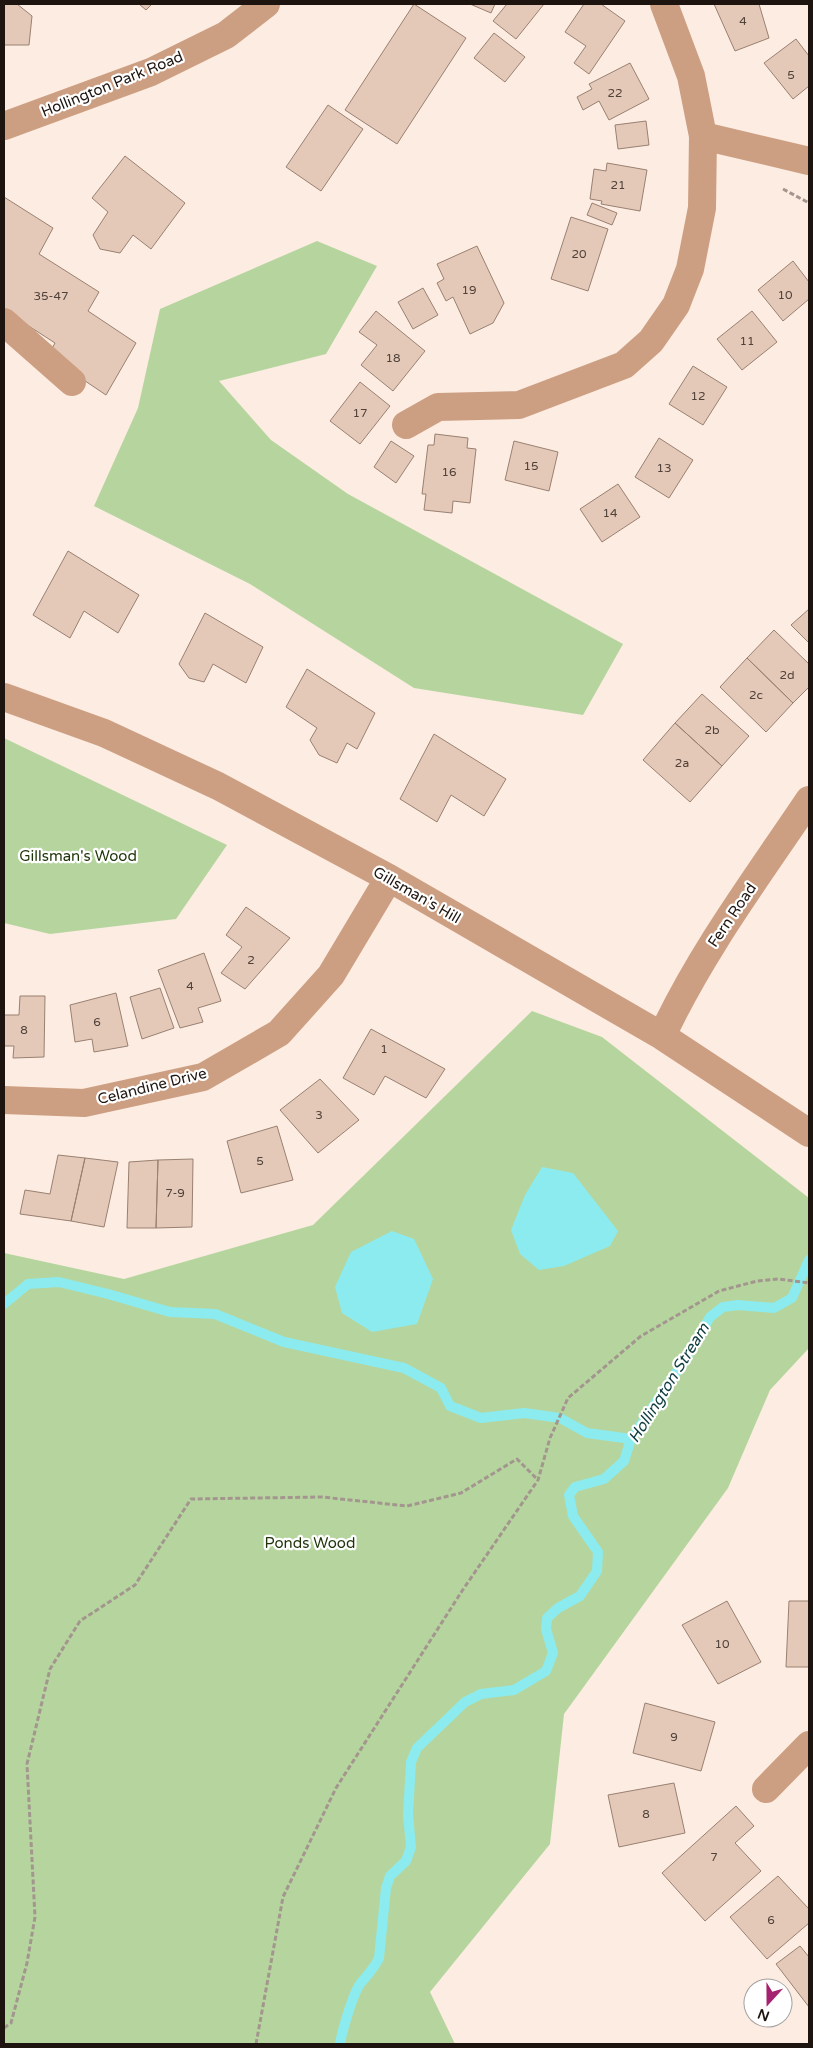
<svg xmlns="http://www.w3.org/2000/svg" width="813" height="2048" viewBox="0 0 813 2048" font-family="'Varela Round',sans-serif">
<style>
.green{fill:#b6d59e}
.water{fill:#8cebee}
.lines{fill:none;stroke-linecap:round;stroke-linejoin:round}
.stream{stroke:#8cebee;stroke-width:10}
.building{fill:#e4c9b8;stroke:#998071}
.path{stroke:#a3968e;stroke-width:3;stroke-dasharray:5 2.5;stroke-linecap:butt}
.minor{stroke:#cd9f82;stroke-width:28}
.labels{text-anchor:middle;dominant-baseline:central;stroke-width:4.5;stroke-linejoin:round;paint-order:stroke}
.number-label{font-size:12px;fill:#504139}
.street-label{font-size:15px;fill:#1e140f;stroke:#fff}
.park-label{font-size:15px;fill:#1e3307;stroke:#fff}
.water-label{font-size:16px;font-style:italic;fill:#0e3c3e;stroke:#fff}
</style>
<rect width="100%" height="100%" fill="#fcece2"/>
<!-- green -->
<path class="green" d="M317 241 377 266 326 354 219 381 271 440 348 494 623 644 583 715 414 688 250 584 94 506 138 408 160 309Z
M4 738 227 845 176 919 50 934 4 923Z
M532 1011 602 1037 809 1198V1348L770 1390 728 1488 564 1714 550 1844 430 1992 455 2044H4V1253L124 1279 313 1225Z"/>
<!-- water -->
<path class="water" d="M542 1167 573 1173 618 1231 610 1246 564 1266 539 1270 520 1254 511 1230 525 1195Z
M392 1231 414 1239 433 1279 417 1324 372 1332 342 1313 335 1287 351 1252Z"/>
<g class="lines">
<!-- stream -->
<path class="stream" d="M4 1304 28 1284 59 1282 108 1294 170 1312 215 1314 284 1342 404 1368 441 1388 450 1406 481 1418 524 1413 560 1418 587 1433 631 1439
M340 2044C342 2031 353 1994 360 1984 367 1975 374 1969 379 1958L386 1888 390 1876 406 1861 411 1847 408 1815 411 1762 417 1748 465 1702 481 1694 514 1690 546 1671 553 1653 546 1629 547 1618 558 1608 580 1596 597 1571 598 1552 573 1516 569 1495 575 1487 604 1479 624 1461 631 1439 684 1361 710 1317 723 1307 738 1305 774 1308 792 1298 809 1260"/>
</g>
<!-- building -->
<path class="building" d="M4 4H17L32 16 29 45H4Z
M139 4H152L146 10Z
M414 4 466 38 397 144 345 110Z
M470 4H495L491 13Z
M507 4H544L516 39 493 21Z
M584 4H601L625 21 589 74 574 63 586 46 565 32Z
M714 4H759L769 38 735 51Z
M494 33 525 57 505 82 474 58Z
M796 39 809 56V86L793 99 764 63Z
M630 63 649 99 609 120 599 101 583 110 577 97 592 89 589 84Z
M328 105 363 129 321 191 286 167Z
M646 121 649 145 618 149 615 125Z
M125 156 185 203 151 249 133 235 120 253 100 249 93 235 108 212 92 198Z
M607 163 647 170 640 211 601 204 602 201 590 199 594 169 606 171Z
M4 197 53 228 39 254 99 292 88 311 136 343 106 395 48 356 55 343 4 310Z
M592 203 617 213 612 225 587 215Z
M571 217 608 229 588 291 551 279Z
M477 246 504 303 493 323 470 334 453 297 446 301 437 283 444 279 437 264Z
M793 261 809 282V299L783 321 758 290Z
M423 288 438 315 413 329 398 302Z
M376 311 425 351 393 391 361 365 377 345 359 332Z
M752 311 777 342 742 370 717 339Z
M693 366 727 387 703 425 669 404Z
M360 382 390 406 360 444 330 421Z
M435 434 468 438 467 448 476 449 470 503 453 501 452 513 424 510 426 494H422L428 445H434Z
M659 438 693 460 669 498 635 477Z
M391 441 414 456 396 483 374 467Z
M514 441 558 452 549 491 505 480Z
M618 484 640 517 602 542 580 509Z
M68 551 139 595 118 633 84 611 70 638 33 615Z
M809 609V643L791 625Z
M205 613 263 647 246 683 213 664 204 682 189 678 179 664Z
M774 630 809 664V687L793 703 747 658Z
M747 658 793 703 766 732 720 687Z
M307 669 375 713 357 749 347 743 337 763 319 755 310 740 317 728 286 707Z
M702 694 749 736 722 766 675 723Z
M675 723 722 766 690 802 643 760Z
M434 734 506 779 484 816 451 795 437 822 400 799Z
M246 907 290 938 245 989 221 973 242 947 226 935Z
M204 953 221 1001 198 1008 203 1022 180 1028 158 970Z
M160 988 174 1028 142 1039 130 997Z
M116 993 128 1046 94 1052 92 1039 75 1042 70 1005Z
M20 996H45L44 1057 13 1058 14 1046H4V1015H19Z
M371 1029 445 1069 426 1098 385 1076 374 1095 343 1078Z
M320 1079 359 1120 318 1153 280 1110Z
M277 1126 293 1180 241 1193 227 1141Z
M58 1155 85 1158 71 1221 20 1214 25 1190 50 1194Z
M85 1158 118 1162 104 1227 71 1221Z
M193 1159 192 1227 156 1228 158 1160Z
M158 1160 156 1228H127L129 1162Z
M727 1601 761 1662 718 1684 682 1625Z
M789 1601H809V1667H786Z
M645 1703 715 1722 701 1771 633 1753Z
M674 1783 685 1833 619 1847 608 1795Z
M736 1806 754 1826 735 1843 761 1871 705 1921 662 1873Z
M778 1876 809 1909V1923L767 1959 730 1917Z
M800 1946 809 1957V2007L776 1964Z"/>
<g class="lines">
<!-- path -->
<path class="path" d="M783 189 809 203
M4 2028 11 2023 27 1963 35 1917 27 1764 50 1669 80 1621 135 1585 191 1499 322 1497 407 1506 461 1493 517 1459 538 1480
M256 2044 283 1897 336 1788 462 1591 538 1480 550 1438 568 1398 641 1336 719 1291 757 1281 779 1279 809 1283"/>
<!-- minor -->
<path class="minor" d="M4 126 151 72 226 35 266 4
M703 136 809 161
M4 322 72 382
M406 425 438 407 519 405 624 365 651 341 676 305 690 269 702 208 703 136 691 76 664 4
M4 697 104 733 218 786 389 878 662 1036 809 1133
M662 1036C701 952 758 876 809 800
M4 1100 84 1103 203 1077 279 1033 331 975 389 878
M766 1789 809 1745"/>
</g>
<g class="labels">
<!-- number labels -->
<g class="number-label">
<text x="743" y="21">4</text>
<text x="791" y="75">5</text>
<text x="615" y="93">22</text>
<text x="618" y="185">21</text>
<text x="579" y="254">20</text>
<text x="469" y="290">19</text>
<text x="785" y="295">10</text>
<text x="51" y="296">35-47</text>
<text x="747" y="341">11</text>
<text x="393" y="358">18</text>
<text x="698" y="396">12</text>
<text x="360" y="413">17</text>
<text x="531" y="466">15</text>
<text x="664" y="468">13</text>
<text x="449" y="472">16</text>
<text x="610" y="513">14</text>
<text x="787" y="675">2d</text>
<text x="756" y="695">2c</text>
<text x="712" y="730">2b</text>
<text x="682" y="763">2a</text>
<text x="251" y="960">2</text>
<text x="190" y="986">4</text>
<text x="97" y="1022">6</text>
<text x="24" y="1030">8</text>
<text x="384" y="1049">1</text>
<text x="319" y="1115">3</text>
<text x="260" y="1161">5</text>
<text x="175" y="1193">7-9</text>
<text x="722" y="1644">10</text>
<text x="674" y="1737">9</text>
<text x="646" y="1814">8</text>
<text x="714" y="1857">7</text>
<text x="771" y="1920">6</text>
</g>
<!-- street labels -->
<g class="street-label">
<text transform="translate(112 84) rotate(-22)">Hollington Park Road</text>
<text transform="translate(417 895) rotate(30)">Gillsman's Hill</text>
<text transform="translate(732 915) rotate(-56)">Fern Road</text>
<text transform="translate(152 1086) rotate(-14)">Celandine Drive</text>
</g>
<!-- park labels -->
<g class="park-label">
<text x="78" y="856">Gillsman's Wood</text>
<text x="310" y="1543">Ponds Wood</text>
</g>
<!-- water labels -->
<g class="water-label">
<text transform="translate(669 1383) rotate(-58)">Hollington Stream</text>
</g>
</g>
<!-- border -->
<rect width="813" height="2048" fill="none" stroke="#1e140f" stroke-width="10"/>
<!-- north arrow -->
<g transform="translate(768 2003) rotate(201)"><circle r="24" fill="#ffffff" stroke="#a5a19f"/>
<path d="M0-4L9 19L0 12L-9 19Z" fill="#a52270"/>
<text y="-8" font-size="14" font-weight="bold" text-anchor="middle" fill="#1e140f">N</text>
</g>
</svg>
